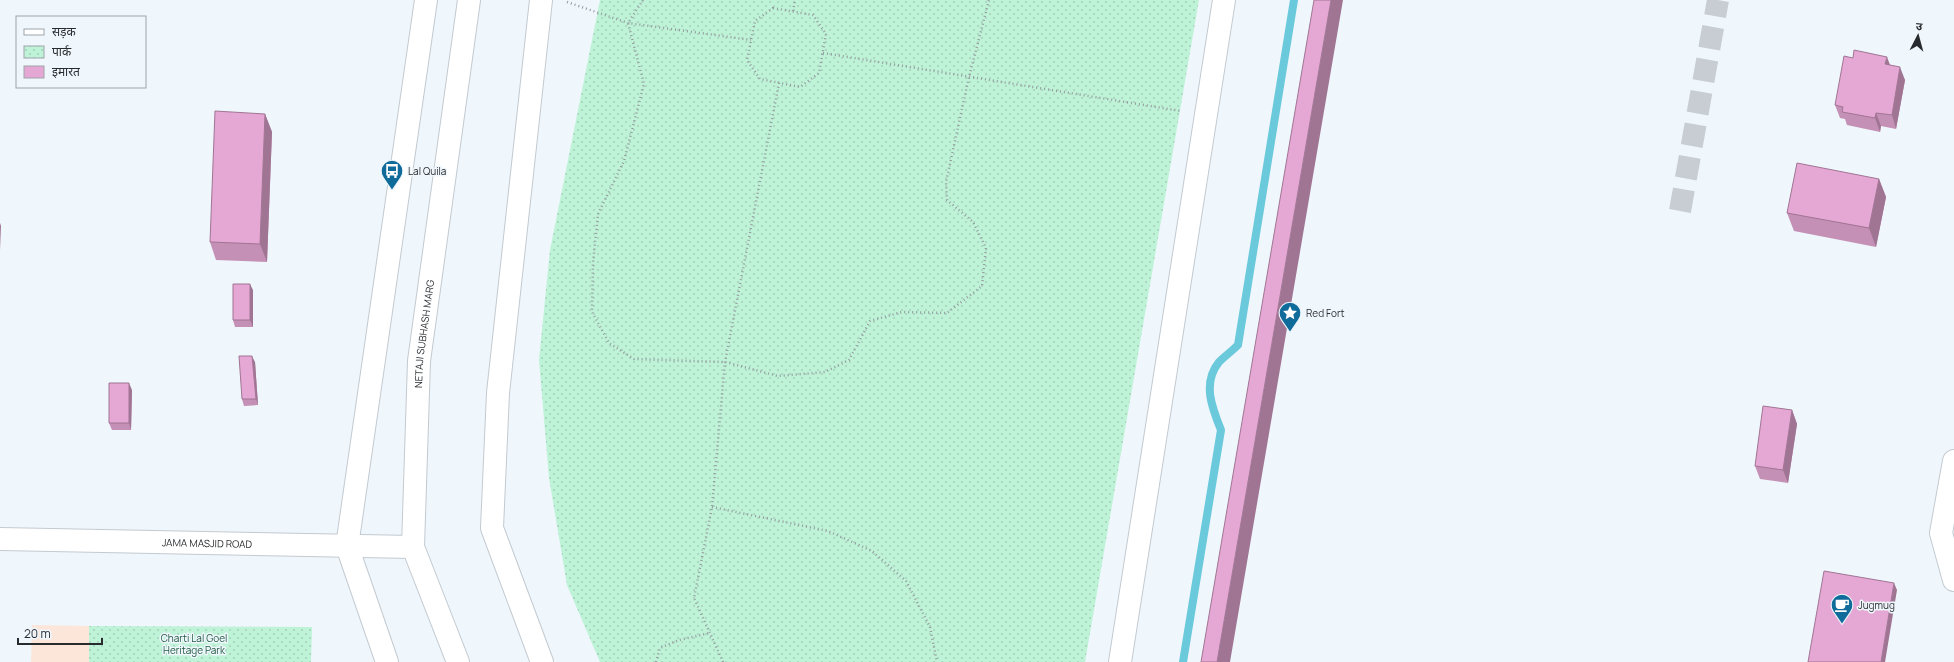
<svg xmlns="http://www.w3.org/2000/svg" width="1954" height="662" viewBox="0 0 1954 662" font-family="Manrope,'Noto Sans Devanagari',sans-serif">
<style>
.commercial{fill:#fce6d9}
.park{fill:url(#park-dots)}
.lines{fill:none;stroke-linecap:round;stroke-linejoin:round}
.stream{stroke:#6bc9dc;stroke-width:8}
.minor-tunnel{stroke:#c7cdd3;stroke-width:22;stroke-dasharray:22 11;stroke-linecap:butt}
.minor-casing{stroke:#c3cad0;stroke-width:24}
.major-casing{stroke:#c3cad0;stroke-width:24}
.path{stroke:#94999e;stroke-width:2.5;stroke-dasharray:1 3;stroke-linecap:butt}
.minor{stroke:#fff;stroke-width:22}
.major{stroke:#fff;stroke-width:22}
.wall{fill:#c590b5}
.shaded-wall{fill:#a07594}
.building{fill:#e5a7d3;stroke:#a07594}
.labels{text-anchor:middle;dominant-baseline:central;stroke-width:3;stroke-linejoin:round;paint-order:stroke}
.poi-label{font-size:10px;fill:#282b2e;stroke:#eff6fc;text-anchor:start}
.street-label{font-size:10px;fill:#282b2e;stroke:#eff6fc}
.park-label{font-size:10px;fill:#225b42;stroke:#eff6fc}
</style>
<defs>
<pattern id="park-dots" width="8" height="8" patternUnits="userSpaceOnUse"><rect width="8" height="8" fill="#bef3d7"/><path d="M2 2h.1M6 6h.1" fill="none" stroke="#a3d0b9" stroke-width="1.8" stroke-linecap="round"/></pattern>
</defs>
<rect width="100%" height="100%" fill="#eff6fc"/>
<!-- commercial -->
<path class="commercial" d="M32 625 89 626V662H31Z"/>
<!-- park -->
<path class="park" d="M600 0H1199L1085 662H600L567 585 549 478 539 360 550 250Z
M89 626 312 627 311 662H89Z"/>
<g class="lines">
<!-- stream -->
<path class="stream" d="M1183 662 1221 430C1212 408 1202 383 1219 362 1225 356 1232 351 1238 345L1294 0"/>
<!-- minor-tunnel -->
<path class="minor-tunnel" d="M1680 211 1718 0"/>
<!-- minor casing -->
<g class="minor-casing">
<g id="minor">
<path d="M1954 461 1941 533 1954 580"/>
<path id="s1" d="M0 539 413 547"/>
<path d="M387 662 347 546 426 0"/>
<path d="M1120 662 1224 0"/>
</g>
</g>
<!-- major casing -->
<g class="major-casing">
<g id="major">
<path d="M541 0 498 393 492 528 542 662"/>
<path id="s2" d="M458 662 413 547 419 361 469 0"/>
</g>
</g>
<!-- path -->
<path class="path" d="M643 0 628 23 644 84 624 161 598 214 593 263 592 312 609 343 634 359 725 362 778 376 825 372 849 360 870 321 902 312 947 313 982 286 986 248 973 222 947 200 946 182 969 77 989 0
M567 2 628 23 751 40
M773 8 813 15 826 34 819 73 800 87 760 79 747 60 755 21Z
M793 11 795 0
M823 53 1181 111
M712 507 828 531 872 551 906 581 930 627 937 662
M656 662 660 648 679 640 710 633
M723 662 694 598 712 507 725 362 779 83"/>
<!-- minor -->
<use href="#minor" class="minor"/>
<!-- major -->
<use href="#major" class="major"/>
</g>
<!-- wall -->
<path class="wall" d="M1890 65 1905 80 1896 129 1881 126 1880 132 1847 125 1845 119 1840 118 1835 105Z
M265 114 272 132 267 262 216 260 210 242Z
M1879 179 1886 197 1876 247 1794 231 1787 213Z
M253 290V327H235L233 320Z
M255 362 258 405 244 406 242 399Z
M132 390 131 430H112L109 423Z
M1792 410 1797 424 1788 483 1760 479 1755 466Z"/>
<!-- shaded-wall -->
<path class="shaded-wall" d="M1331 0H1343L1230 662H1217Z
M1887 57 1892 70 1885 64Z
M1900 67 1905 80 1896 129 1892 115Z
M1876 113 1881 126 1880 132 1875 118Z
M265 114 272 132 267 262 260 244Z
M1879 179 1886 197 1876 247 1869 228Z
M0 223 1 226 0 250Z
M250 284 253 290V327L250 320Z
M252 356 255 362 258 405 256 399Z
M129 383 132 390 131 430 129 423Z
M1792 410 1797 424 1788 483 1783 470Z
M1894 583 1897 590 1885 662H1881Z"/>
<!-- building -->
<path class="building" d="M1314 0H1331L1217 662H1201Z
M1854 50 1887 57 1885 64 1900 67 1892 115 1876 113 1875 118 1842 112 1843 107 1835 105 1844 56 1853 58Z
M215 111 265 114 260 244 210 242Z
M1797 163 1879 179 1869 228 1787 213Z
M233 284H250V320H233Z
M239 356H252L256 399H242Z
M109 383H129V423H109Z
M1763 406 1792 410 1783 470 1755 466Z
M1824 571 1894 583 1881 662H1808Z"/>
<!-- icons -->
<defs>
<g id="bus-pin" transform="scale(1.15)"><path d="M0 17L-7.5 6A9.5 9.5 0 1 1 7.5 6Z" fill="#0f6b9a" stroke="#eff6fc"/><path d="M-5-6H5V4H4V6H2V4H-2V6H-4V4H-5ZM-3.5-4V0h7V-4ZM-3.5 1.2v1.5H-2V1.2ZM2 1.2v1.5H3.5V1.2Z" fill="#fff"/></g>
<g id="sight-pin" transform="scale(1.15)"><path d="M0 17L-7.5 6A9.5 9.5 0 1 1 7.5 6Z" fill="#0f6b9a" stroke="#eff6fc"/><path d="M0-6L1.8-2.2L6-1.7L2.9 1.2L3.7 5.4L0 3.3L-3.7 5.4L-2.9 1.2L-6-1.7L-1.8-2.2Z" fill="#fff"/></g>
<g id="cafe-pin" transform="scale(1.15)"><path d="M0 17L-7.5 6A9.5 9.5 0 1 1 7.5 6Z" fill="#0f6b9a" stroke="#eff6fc"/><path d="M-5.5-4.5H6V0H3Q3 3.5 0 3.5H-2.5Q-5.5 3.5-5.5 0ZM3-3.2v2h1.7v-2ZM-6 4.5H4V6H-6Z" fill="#fff"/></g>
</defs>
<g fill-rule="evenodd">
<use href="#bus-pin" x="392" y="171"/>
<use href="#sight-pin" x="1290" y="313"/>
<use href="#cafe-pin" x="1842" y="605"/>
</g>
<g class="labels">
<!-- poi labels -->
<g class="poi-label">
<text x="408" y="171">Lal Quila</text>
<text x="1306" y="313">Red Fort</text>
<text x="1858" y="605">Jugmug</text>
</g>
<!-- street labels -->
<g class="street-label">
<text stroke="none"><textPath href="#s2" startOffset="337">NETAJI SUBHASH MARG</textPath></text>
<text stroke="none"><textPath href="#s1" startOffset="207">JAMA MASJID ROAD</textPath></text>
</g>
<!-- park labels -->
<g class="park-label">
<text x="194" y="638">Charti Lal Goel<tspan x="194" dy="12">Heritage Park</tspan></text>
</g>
</g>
<!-- legend -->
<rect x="16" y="16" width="130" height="72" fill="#eff6fc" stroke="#9fa5aa"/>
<rect x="24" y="29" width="20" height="6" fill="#ffffff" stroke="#9fa5aa"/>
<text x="52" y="36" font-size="12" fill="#282b2e">सड़क</text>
<rect x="24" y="46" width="20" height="12" fill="url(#park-dots)" stroke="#9fa5aa"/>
<text x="52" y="56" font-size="12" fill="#282b2e">पार्क</text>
<rect x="24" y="66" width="20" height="12" fill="#e5a7d3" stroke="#9fa5aa"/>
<text x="52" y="76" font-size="12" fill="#282b2e">इमारत</text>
<!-- north arrow -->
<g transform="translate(1918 36) rotate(6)" stroke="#eff6fc" stroke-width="3" paint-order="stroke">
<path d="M0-3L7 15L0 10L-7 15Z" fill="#282b2e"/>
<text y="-6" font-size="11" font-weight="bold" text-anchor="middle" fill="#282b2e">उ</text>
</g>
<!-- scale -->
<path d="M18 638v6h84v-6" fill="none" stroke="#282b2e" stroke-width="2"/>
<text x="24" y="638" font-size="12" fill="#282b2e" stroke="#eff6fc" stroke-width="3" paint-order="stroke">20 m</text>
</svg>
